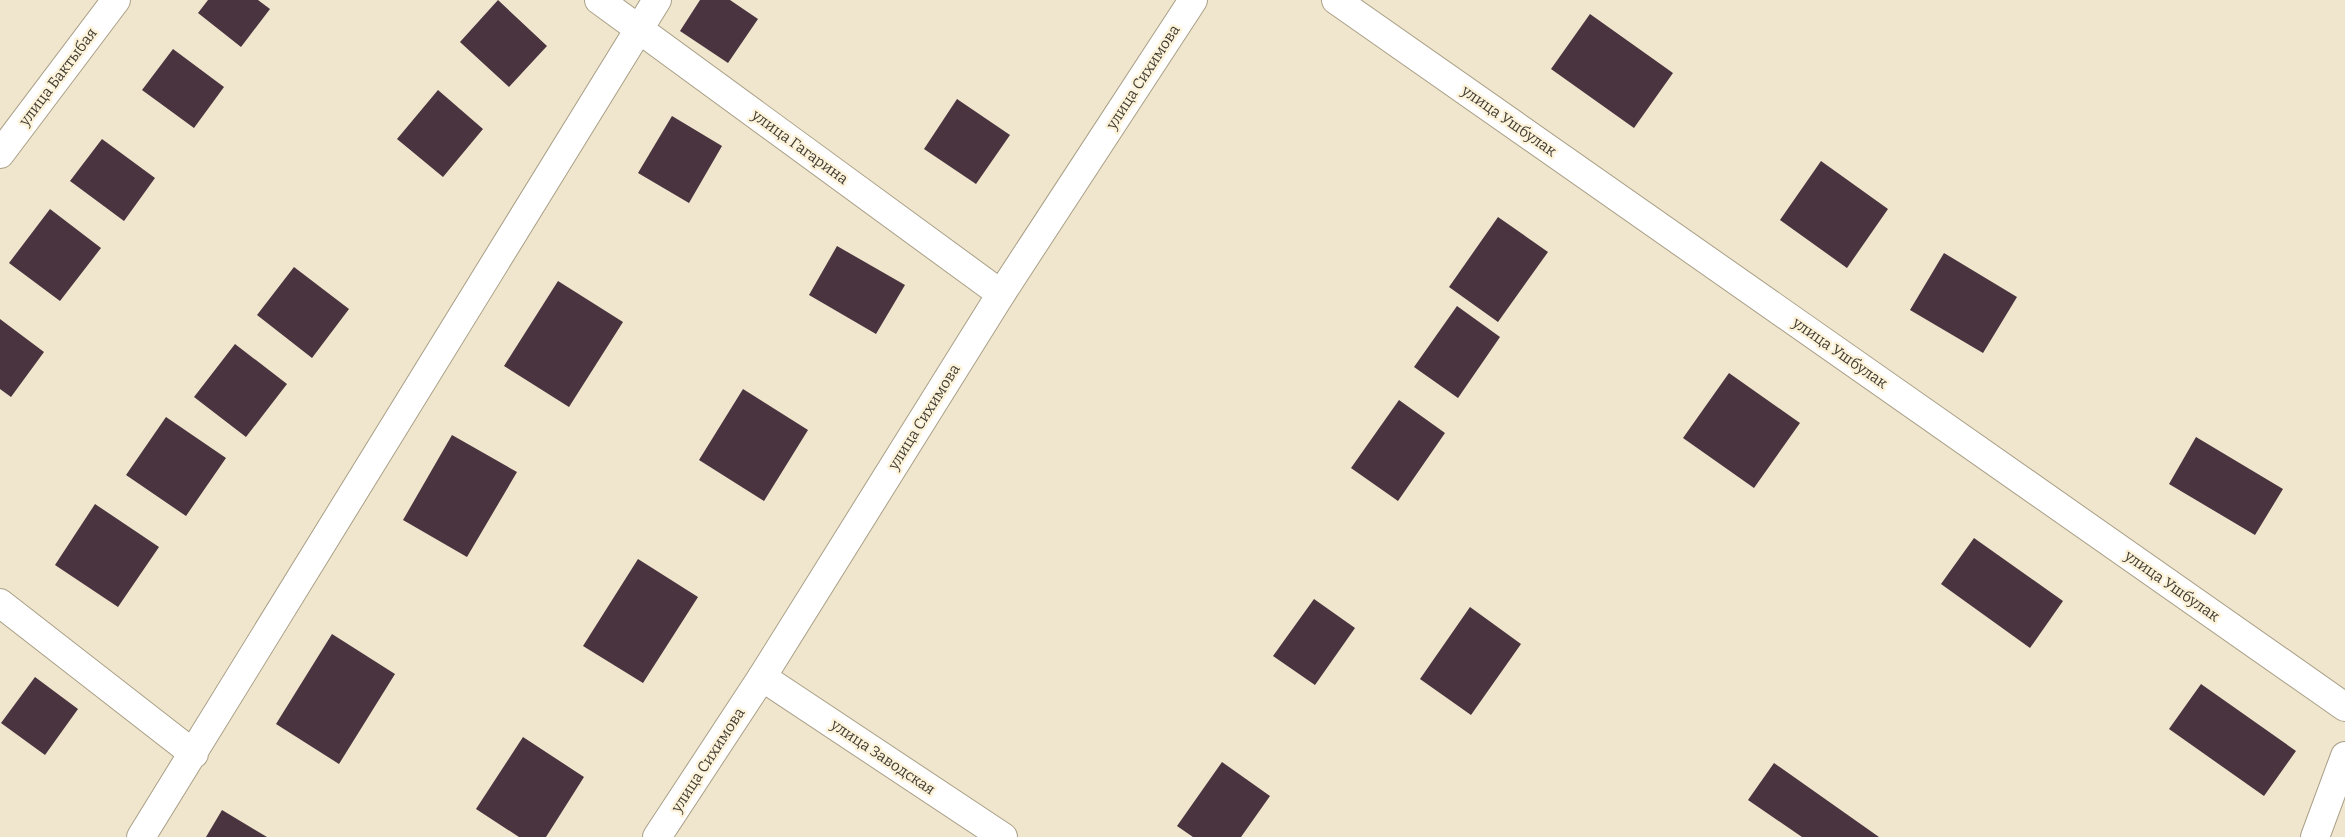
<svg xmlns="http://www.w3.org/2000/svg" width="2345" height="837" viewBox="0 0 2345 837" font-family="Bitter,serif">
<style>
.building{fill:#493440}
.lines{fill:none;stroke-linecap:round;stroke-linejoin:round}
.street-casing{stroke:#a99f87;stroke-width:30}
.secondary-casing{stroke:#a99f87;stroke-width:30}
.street{stroke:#fff;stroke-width:28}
.secondary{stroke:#fff;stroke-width:28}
.labels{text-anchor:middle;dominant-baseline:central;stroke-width:5;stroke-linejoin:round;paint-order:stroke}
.street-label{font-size:15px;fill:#403c32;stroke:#fdf3da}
</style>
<rect width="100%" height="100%" fill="#f0e6cd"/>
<!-- building -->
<path class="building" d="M208 0H258L270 9 241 47 198 13Z
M498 0 547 46 509 87 460 42Z
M700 0H730L758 19 728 63 680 31Z
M1590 14 1673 73 1634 128 1551 69Z
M173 49 224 87 194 128 142 90Z
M438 90 483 129 443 177 397 139Z
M957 99 1010 135 976 184 924 149Z
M672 116 722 146 689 203 638 173Z
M102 139 155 178 124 221 70 181Z
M1821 161 1888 209 1847 268 1780 220Z
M50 209 101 248 60 301 9 263Z
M1498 217 1548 252 1498 322 1449 287Z
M837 246 905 285 876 334 809 295Z
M1944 253 2017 297 1983 353 1910 310Z
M294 267 349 309 312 358 257 315Z
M558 281 623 322 569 407 504 366Z
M1457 306 1500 337 1458 398 1414 367Z
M0 319 44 352 11 397 0 389Z
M235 344 287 384 246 437 194 397Z
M1729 373 1800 423 1754 488 1683 438Z
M743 389 808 430 764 501 699 460Z
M1399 400 1445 433 1398 501 1351 468Z
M166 417 226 458 186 516 126 475Z
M452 435 517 472 467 557 403 520Z
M2196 437 2283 489 2255 535 2169 484Z
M95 504 159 547 118 607 55 565Z
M1974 538 2063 601 2030 648 1941 584Z
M638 559 698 597 643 683 583 646Z
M1314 599 1355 628 1315 685 1273 656Z
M1470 607 1521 644 1471 715 1420 679Z
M332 634 395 674 339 764 276 724Z
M35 677 78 709 45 755 1 723Z
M2201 684 2296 751 2264 796 2169 729Z
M523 737 584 777 546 837H519L476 809Z
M1222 762 1270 796 1241 837H1193L1177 826Z
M1774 763 1879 837H1802L1748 800Z
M222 810 267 837H206Z"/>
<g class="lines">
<!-- street casing -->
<g class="street-casing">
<path id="street" d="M599 0 1001 294
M1336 0 2345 707
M0 154 116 0
M0 603 194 754
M762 677 1003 837
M141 837 657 0
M2315 837 2345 756"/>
</g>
<!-- secondary casing -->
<g class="secondary-casing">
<path id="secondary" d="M657 837 762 677 1001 294 1193 0"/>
</g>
<!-- street -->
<use href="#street" class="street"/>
<!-- secondary -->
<use href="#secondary" class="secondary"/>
</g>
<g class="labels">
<!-- street labels -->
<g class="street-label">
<text transform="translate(58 77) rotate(-53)">улица Бактыбая</text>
<text transform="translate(1143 77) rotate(-57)">улица Сихимова</text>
<text transform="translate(1509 121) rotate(35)">улица Ушбулак</text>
<text transform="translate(800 147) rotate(36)">улица Гагарина</text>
<text transform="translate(1840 353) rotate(35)">улица Ушбулак</text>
<text transform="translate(924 417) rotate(-58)">улица Сихимова</text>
<text transform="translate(2172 586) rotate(35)">улица Ушбулак</text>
<text transform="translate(883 757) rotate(34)">улица Заводская</text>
<text transform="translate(708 760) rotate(-57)">улица Сихимова</text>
</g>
</g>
</svg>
